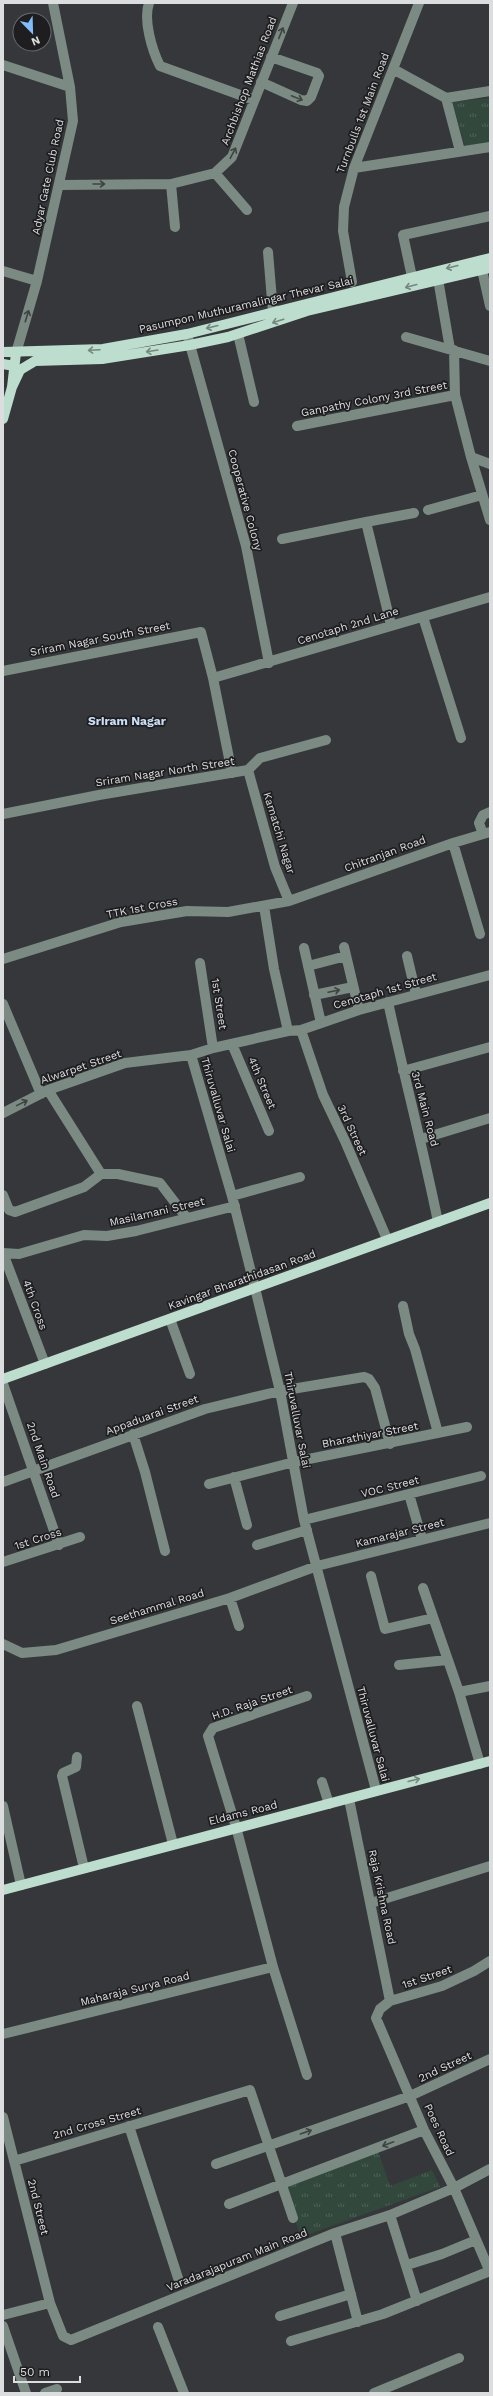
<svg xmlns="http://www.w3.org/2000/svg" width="493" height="2396" viewBox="0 0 493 2396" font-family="'Work Sans',sans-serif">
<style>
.park{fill:url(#park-tufts)}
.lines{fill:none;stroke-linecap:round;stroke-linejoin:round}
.minor{stroke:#7b8a83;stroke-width:10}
.major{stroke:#bdddce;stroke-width:10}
.oneway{stroke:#3f4443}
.oneway2{stroke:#758780}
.labels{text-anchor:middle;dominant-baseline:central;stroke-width:3.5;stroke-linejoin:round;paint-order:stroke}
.street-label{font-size:11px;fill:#dcdddf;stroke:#1e1e20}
.neighbourhood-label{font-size:12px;font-weight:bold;fill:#cadff7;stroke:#1e1e20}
</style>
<defs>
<pattern id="park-tufts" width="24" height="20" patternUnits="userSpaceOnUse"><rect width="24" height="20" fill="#32483c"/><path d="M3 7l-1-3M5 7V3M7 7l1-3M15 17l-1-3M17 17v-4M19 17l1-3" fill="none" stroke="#4f6258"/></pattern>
</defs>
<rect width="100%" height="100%" fill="#35373b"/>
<!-- park -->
<path class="park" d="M490 98V143L465 146 452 102Z
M378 2151 390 2186 432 2170 440 2187 301 2237 283 2183Z"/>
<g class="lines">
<!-- minor -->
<path class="minor" d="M149 3C143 20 152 50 160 66L254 100
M3 65 70 87
M393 69 446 98
M261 82 301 100 307 101 311 97 319 76 317 73 271 57
M460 151 446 98 490 91
M354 168 490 147
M215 173 247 210
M171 184 175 227
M60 185 171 184 215 173 232 157 293 3
M268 252 273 312
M482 270 490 306
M3 271 37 281
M412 277 403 235 490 216
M438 279 450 349
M352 282 343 231 344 207 354 168 419 3
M187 334 246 546 269 663
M238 334 254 402
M406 337 490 361
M454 350 455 395 471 457 490 520
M16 353 37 281 73 121 70 87 53 3
M297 426 455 395
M471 457 490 464
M428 510 482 495
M366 522 414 513
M282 539 366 522 391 625
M423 617 461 738
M3 671 201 632 213 678 232 773
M213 678 490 597
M248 770 275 867 289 901
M3 814 99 795 248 770 260 758 326 740
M483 834 479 823 483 815 490 812
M453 843 480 934
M264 906 274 969 288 1031
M344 947 359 1010
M304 948 321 1023
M407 956 416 994
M3 959 121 922 187 911 228 912 289 901 453 843 490 832
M200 963 213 1048
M308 966 346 956
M314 995 353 987
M388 1002C404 1076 423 1148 438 1222
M3 1004 41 1094
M301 1030 323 1095 345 1141 387 1239
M232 1044 269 1131
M191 1055 232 1196 255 1288 280 1391 304 1520 376 1790
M403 1071 490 1047
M48 1090 101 1174H118L160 1183 186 1217
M3 1113 48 1090 125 1063 191 1055 213 1048 288 1031 301 1030 359 1010 490 975
M421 1139 490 1118
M3 1195 9 1210 15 1212 84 1187 101 1174
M232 1196 300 1177
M3 1253 19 1254 84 1235 107 1236 136 1231 235 1206
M3 1253 45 1364
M403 1306 409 1334 415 1349 438 1433
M170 1319 190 1374
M3 1384 59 1545
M133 1434 145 1472 165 1551
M234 1477 247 1525
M3 1482 205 1409 280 1391 364 1377 369 1379 375 1388 390 1444
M209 1484 294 1462 467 1427
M409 1494 422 1539
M304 1520 481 1476
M257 1545 307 1530
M3 1562 80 1537
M371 1576 385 1629 433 1618
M423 1588 459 1692 480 1764
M230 1598 239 1626
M3 1644 22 1653 56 1650 230 1598 317 1566 490 1523
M399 1665 447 1660
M459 1692 490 1686
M307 1696 213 1728 208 1736 236 1827 273 1967 307 2075
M137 1706 173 1844
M77 1757 76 1767 63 1773 62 1776 84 1868
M322 1782 329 1804
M349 1799 390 2001
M3 1806 21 1885
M371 1903 490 1866
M490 1961 474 1971 442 1986 390 2001 380 2009 376 2018 424 2130 454 2188 490 2272
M3 2034 273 1967
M3 2117 50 2303 63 2336 71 2340 335 2233 390 2215 454 2188 490 2169
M129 2126 178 2278
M14 2161 250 2090 293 2218
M216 2164 410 2096 490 2059
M229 2204 424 2130
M390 2215 417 2301
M335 2233 358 2322
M407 2265 442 2254 476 2240
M3 2315 50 2303
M280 2316 351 2294
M3 2326 26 2393
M158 2327 184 2393
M291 2341 383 2314 490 2271
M45 2393 57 2389
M374 2393 459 2358"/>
<!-- major -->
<path class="major" d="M3 352 103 349 187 334 490 258
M3 364 14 366
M12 387 20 370 35 361 102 359 190 345 228 337 307 311 490 268
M3 419 12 387 16 353
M3 1379 490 1203
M3 1890 490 1761"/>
</g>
<!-- one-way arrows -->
<defs><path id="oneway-shaft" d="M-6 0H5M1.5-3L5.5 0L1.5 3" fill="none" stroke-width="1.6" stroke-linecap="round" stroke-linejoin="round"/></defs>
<g class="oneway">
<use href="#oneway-shaft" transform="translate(281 33) rotate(-68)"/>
<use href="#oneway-shaft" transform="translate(297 98) rotate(22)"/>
<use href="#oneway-shaft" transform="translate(233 153) rotate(-62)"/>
<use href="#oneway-shaft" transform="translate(99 184)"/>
<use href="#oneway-shaft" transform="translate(27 316) rotate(-73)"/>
<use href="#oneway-shaft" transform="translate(334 991) rotate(-12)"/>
<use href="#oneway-shaft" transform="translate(22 1103) rotate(-26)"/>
<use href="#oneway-shaft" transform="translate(306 2132) rotate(-19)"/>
<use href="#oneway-shaft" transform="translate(388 2144) rotate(159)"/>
</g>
<g class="oneway2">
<use href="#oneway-shaft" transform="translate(452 267) rotate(166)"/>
<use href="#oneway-shaft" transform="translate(411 286) rotate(165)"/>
<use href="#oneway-shaft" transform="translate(278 321) rotate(162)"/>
<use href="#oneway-shaft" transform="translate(212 327) rotate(166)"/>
<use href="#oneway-shaft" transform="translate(94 350) rotate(177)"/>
<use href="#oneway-shaft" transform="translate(152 351) rotate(171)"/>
<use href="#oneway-shaft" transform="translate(414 1780) rotate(-14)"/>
</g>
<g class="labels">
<!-- street labels -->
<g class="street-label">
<text transform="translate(249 81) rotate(-69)">Archbishop Mathias Road</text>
<text transform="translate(363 113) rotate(-69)">Turnbulls 1st Main Road</text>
<text transform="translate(48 177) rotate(-78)">Adyar Gate Club Road</text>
<text transform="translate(246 305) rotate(-13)">Pasumpon Muthuramalingar Thevar Salai</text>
<text transform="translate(374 399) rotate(-11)">Ganpathy Colony 3rd Street</text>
<text transform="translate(245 500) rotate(75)">Cooperative Colony</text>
<text transform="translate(348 626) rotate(-17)">Cenotaph 2nd Lane</text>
<text transform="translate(100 639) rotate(-11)">Sriram Nagar South Street</text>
<text transform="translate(165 772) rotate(-9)">Sriram Nagar North Street</text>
<text transform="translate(279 833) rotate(73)">Kamatchi Nagar</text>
<text transform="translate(385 854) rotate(-20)">Chitranjan Road</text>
<text transform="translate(142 908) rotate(-11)">TTK 1st Cross</text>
<text transform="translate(385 991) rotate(-16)">Cenotaph 1st Street</text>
<text transform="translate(219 1004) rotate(81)">1st Street</text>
<text transform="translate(81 1067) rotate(-19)">Alwarpet Street</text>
<text transform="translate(262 1083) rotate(67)">4th Street</text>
<text transform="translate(218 1105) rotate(74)">Thiruvalluvar Salai</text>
<text transform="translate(425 1109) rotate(75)">3rd Main Road</text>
<text transform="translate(352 1130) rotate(65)">3rd Street</text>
<text transform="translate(157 1212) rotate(-13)">Masilamani Street</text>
<text transform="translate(242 1280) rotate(-20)">Kavingar Bharathidasan Road</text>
<text transform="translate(35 1305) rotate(70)">4th Cross</text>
<text transform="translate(152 1415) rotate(-20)">Appaduarai Street</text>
<text transform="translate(297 1420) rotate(79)">Thiruvalluvar Salai</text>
<text transform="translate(370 1435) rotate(-11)">Bharathiyar Street</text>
<text transform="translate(43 1460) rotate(71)">2nd Main Road</text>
<text transform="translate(390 1487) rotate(-14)">VOC Street</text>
<text transform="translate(400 1533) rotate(-14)">Kamarajar Street</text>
<text transform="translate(38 1539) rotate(-18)">1st Cross</text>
<text transform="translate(157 1607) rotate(-17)">Seethammal Road</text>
<text transform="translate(252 1703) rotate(-19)">H.D. Raja Street</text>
<text transform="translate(373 1734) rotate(75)">Thiruvalluvar Salai</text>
<text transform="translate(243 1813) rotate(-14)">Eldams Road</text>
<text transform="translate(382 1897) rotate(78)">Raja Krishna Road</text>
<text transform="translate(427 1977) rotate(-19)">1st Street</text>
<text transform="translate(135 1989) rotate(-14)">Maharaja Surya Road</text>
<text transform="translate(445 2067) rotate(-25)">2nd Street</text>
<text transform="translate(97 2123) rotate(-16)">2nd Cross Street</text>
<text transform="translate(439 2130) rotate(65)">Poes Road</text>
<text transform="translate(38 2207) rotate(76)">2nd Street</text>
<text transform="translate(237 2260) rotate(-22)">Varadarajapuram Main Road</text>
</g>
<!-- neighbourhood labels -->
<g class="neighbourhood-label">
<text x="127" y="721">Sriram Nagar</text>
</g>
</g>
<!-- border -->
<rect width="493" height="2396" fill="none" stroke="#dcdddf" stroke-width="8"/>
<!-- north arrow -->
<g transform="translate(32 32) rotate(157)"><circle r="19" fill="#1e1e20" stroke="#6a6a6c"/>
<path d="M0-3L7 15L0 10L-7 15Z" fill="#82bcfa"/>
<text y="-6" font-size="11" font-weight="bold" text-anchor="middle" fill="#dcdddf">N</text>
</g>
<!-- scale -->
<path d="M14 2376v6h66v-6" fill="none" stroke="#dcdddf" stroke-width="2"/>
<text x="20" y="2376" font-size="12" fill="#dcdddf" stroke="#1e1e20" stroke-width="3" paint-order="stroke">50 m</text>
</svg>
